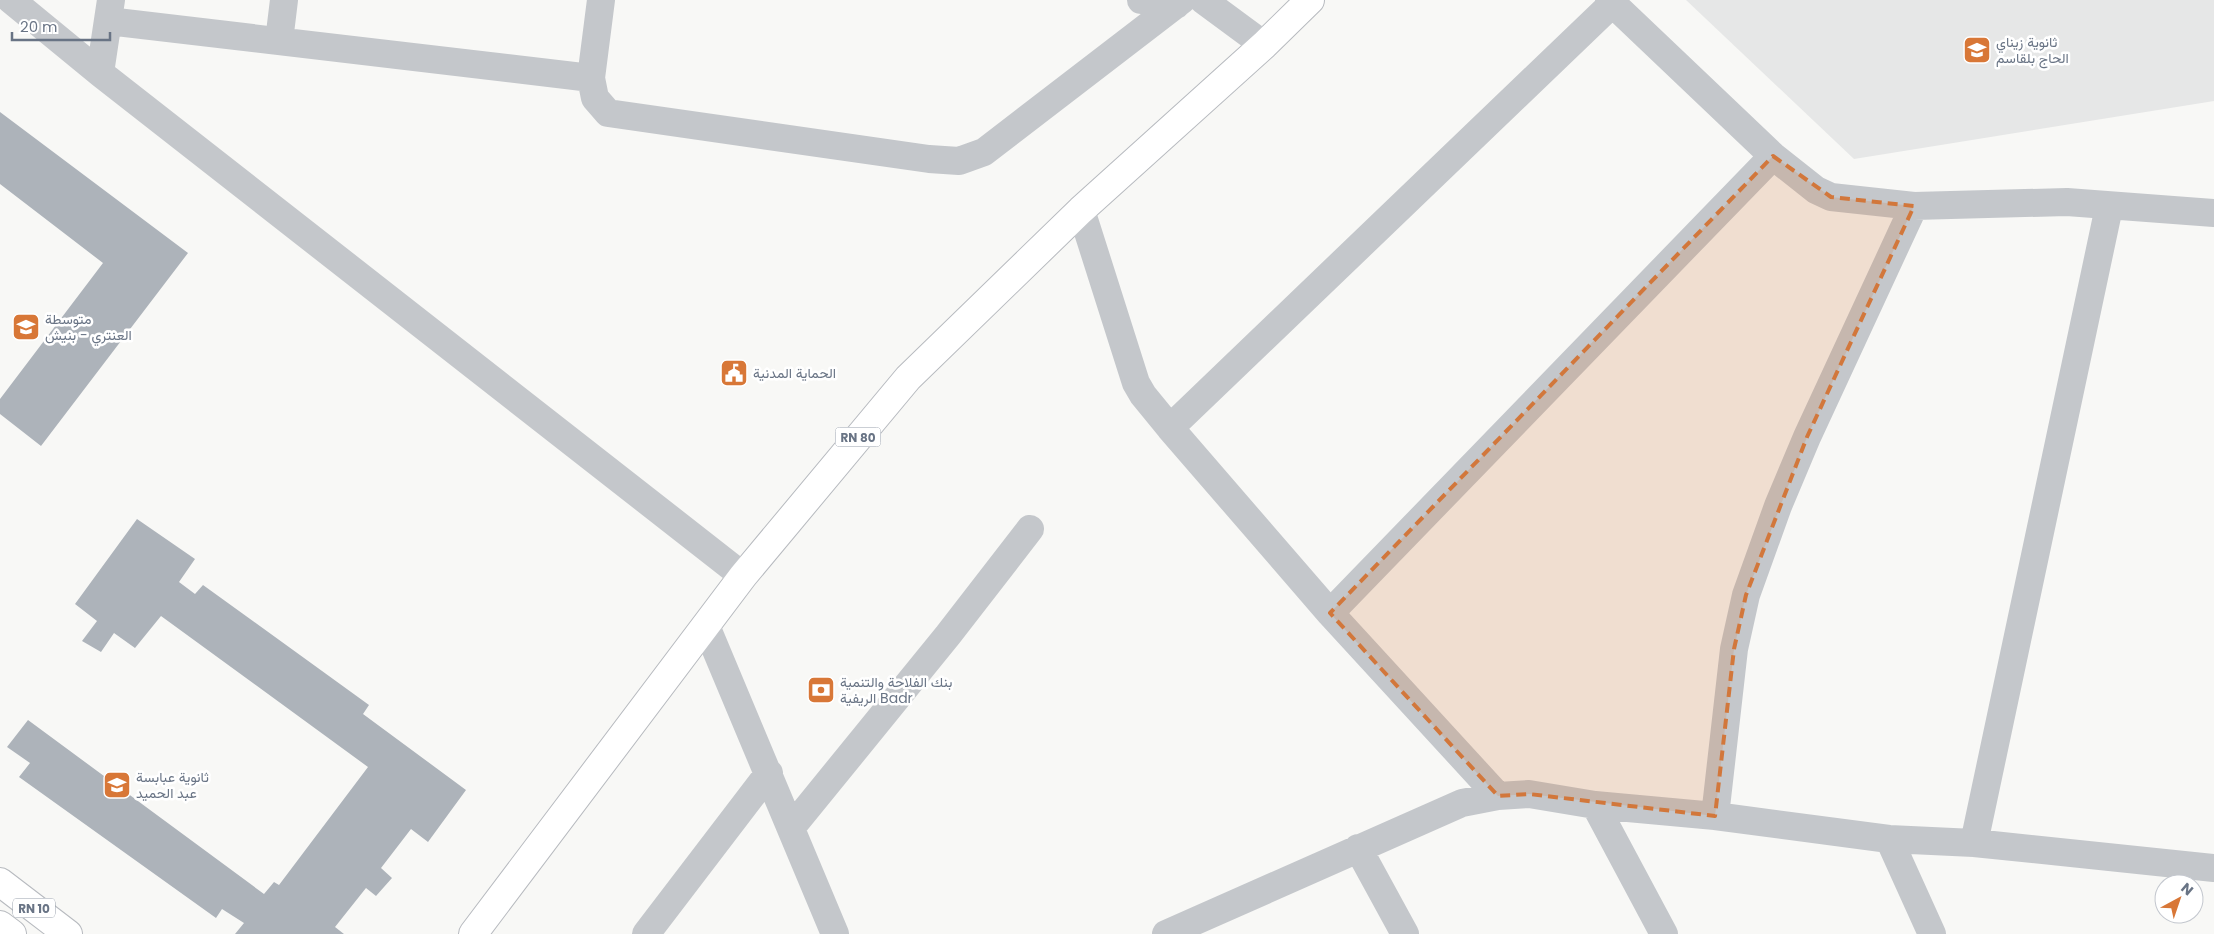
<svg xmlns="http://www.w3.org/2000/svg" width="2214" height="934" viewBox="0 0 2214 934" font-family="Poppins,Vazirmatn,sans-serif">
<style>
.built{fill:#e6e7e7}
.building{fill:#adb3ba}
.lines{fill:none;stroke-linecap:round;stroke-linejoin:round}
.primary-casing{stroke:#b7babf;stroke-width:30}
.minor{stroke:#c4c7cb;stroke-width:28}
.primary{stroke:#fff;stroke-width:28}
.marked{fill:#d2773b;fill-opacity:0.2;stroke:#d2773b;stroke-width:4;stroke-dasharray:10 6;stroke-linejoin:round}
.labels{text-anchor:middle;dominant-baseline:central;stroke-width:5;stroke-linejoin:round;paint-order:stroke}
.shield{fill:#fff;stroke:#969eaa;stroke-width:1}
.shield-label{font-size:12px;font-weight:bold;fill:#697485}
.poi-label{font-size:14px;fill:#697485;stroke:#fff;text-anchor:start}
</style>
<rect width="100%" height="100%" fill="#f8f8f6"/>
<!-- built -->
<path class="built" d="M1686 0H2214V101L1854 159Z"/>
<!-- building -->
<path class="building" d="M0 112 188 253 41 446 0 414V399L103 263 0 184Z
M137 519 195 559 179 582 195 594 203 585 369 705 363 714 466 790 428 842 411 829 381 868 392 878 376 896 366 888 335 927 344 934H235L244 923 222 909 216 918 19 777 30 763 7 747 28 720 264 894 274 882 279 885 368 767 161 616 135 648 114 633 101 652 82 641 97 621 75 604Z"/>
<g class="lines">
<!-- primary casing -->
<g class="primary-casing">
<path id="primary" d="M0 882 68 934
M0 925 12 934
M473 934 743 576 908 378 1081 210 1264 45 1310 0"/>
</g>
<!-- minor -->
<path class="minor" d="M11 0 100 73 743 576
M601 0 591 78 595 98 608 113 929 159 959 161 984 152 1182 0
M1141 0 1176 5
M1203 0 1264 45
M1609 0 1773 156 1816 190 1831 197 1914 206 2067 202 2214 213
M108 21 591 78
M279 41 284 0
M100 73 111 0
M1081 210 1136 383 1143 395 1170 428
M1330 613 1773 156
M706 626 835 934
M1498 796 1330 613 1170 428 1613 3
M1595 805 1664 934
M1715 816 1734 649 1746 595 1778 506 1807 437 1914 206
M791 828 948 635 1030 529
M1889 839 1932 934
M1974 843 2109 207
M1358 848 1405 934
M646 934 769 773
M1166 934 1462 803 1498 796 1529 794 1595 805 1715 816 1889 839 1974 843 2214 868"/>
<!-- primary -->
<use href="#primary" class="primary"/>
</g>
<!-- marked area -->
<path class="marked" d="M1773 156 1831 197 1914 206 1807 437 1746 595 1734 649 1715 816 1529 794 1498 796 1330 613Z"/>
<!-- icons -->
<defs>
<g id="school-square" transform="scale(1.4375)"><rect x="-9" y="-9" width="18" height="18" rx="4" fill="#d87737" stroke="#fff"/><path d="M0-5L7-2L0 1L-7-2ZM-4 1L0 2.5L4 1V4Q0 6-4 4Z" fill="#fff"/></g>
<g id="civic-square" transform="scale(1.4375)"><rect x="-9" y="-9" width="18" height="18" rx="4" fill="#d87737" stroke="#fff"/><path d="M-.6-6.5H3V-4.5H.6V-3L4-1V1h2V6H-6V1h2V-1L-.6-3ZM-1.2 2.5V6h2.4V2.5Z" fill="#fff"/></g>
<g id="bank-square" transform="scale(1.4375)"><rect x="-9" y="-9" width="18" height="18" rx="4" fill="#d87737" stroke="#fff"/><path d="M-6-4H6V4H-6ZM0-2.3a2.3 2.3 0 1 0 0 4.6a2.3 2.3 0 1 0 0-4.6Z" fill="#fff"/></g>
</defs>
<g fill-rule="evenodd">
<use href="#school-square" x="1977" y="50"/>
<use href="#school-square" x="26" y="327"/>
<use href="#civic-square" x="734" y="373"/>
<use href="#bank-square" x="821" y="690"/>
<use href="#school-square" x="117" y="785"/>
</g>
<g class="labels">
<!-- shield labels -->
<g class="shield">
<rect x="835.5" y="427.5" width="45" height="19" rx="4"/>
<rect x="13" y="898.5" width="42" height="19" rx="4"/>
</g>
<g class="shield-label">
<text x="858" y="437">RN 80</text>
<text x="34" y="908">RN 10</text>
</g>
<!-- poi labels -->
<g class="poi-label">
<text x="1996" y="42">ثانوية زيناي<tspan x="1996" dy="16">الحاج بلقاسم</tspan></text>
<text x="45" y="319">متوسطة<tspan x="45" dy="16">العنتري - بنيش</tspan></text>
<text x="753" y="373">الحماية المدنية</text>
<text x="840" y="682">بنك الفلاحة والتنمية<tspan x="840" dy="16">الريفية Badr</tspan></text>
<text x="136" y="777">ثانوية عبابسة<tspan x="136" dy="16">عبد الحميد</tspan></text>
</g>
</g>
<!-- north arrow -->
<g transform="translate(2179 899) rotate(40)"><circle r="24" fill="#ffffff" stroke="#c3c7ce"/>
<path d="M0-4L9 19L0 12L-9 19Z" fill="#d87737"/>
<text y="-8" font-size="14" font-weight="bold" text-anchor="middle" fill="#697485">N</text>
</g>
<!-- scale -->
<path d="M12 32v8h98v-8" fill="none" stroke="#697485" stroke-width="2.5"/>
<text x="20" y="32" font-size="15" fill="#697485" stroke="#ffffff" stroke-width="4" paint-order="stroke">20 m</text>
</svg>
